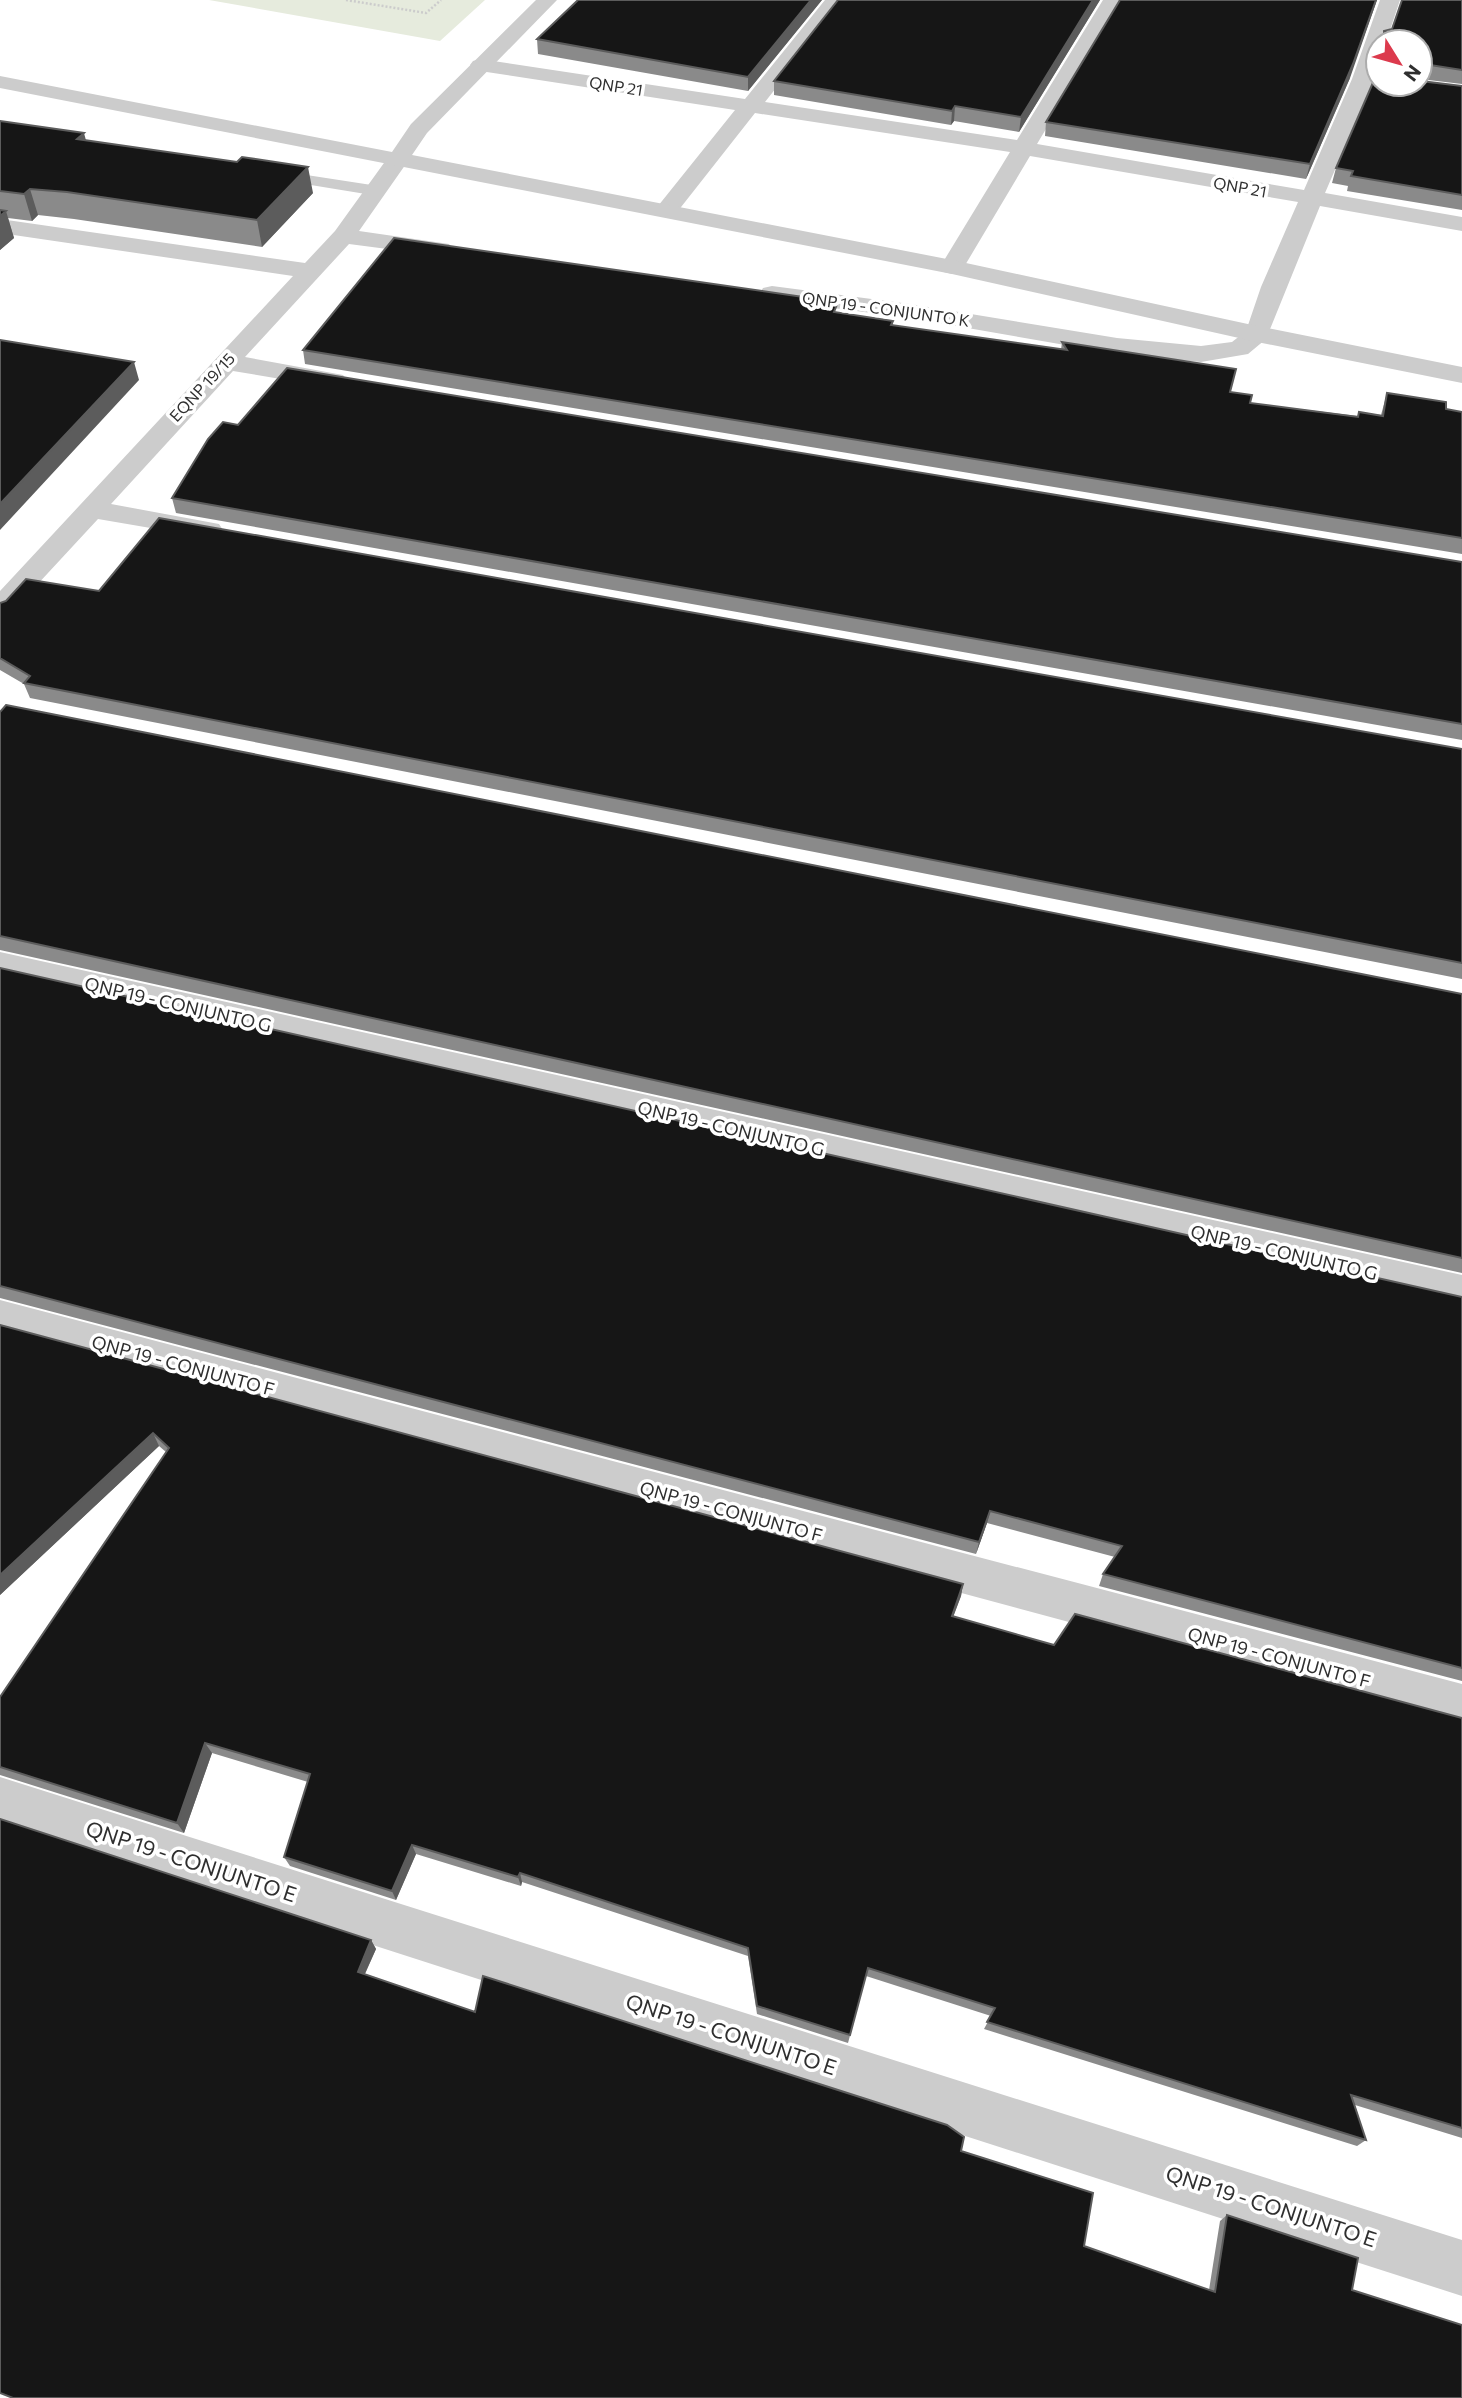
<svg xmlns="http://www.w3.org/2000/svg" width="1462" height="2398" font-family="Commissioner,sans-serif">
<rect width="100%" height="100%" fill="#fff"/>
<path fill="#e6ebdd" d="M 209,0 L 485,0 L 440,41 Z"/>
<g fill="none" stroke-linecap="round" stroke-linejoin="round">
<path stroke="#ccc" stroke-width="2.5" stroke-dasharray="2 2" stroke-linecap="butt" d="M 346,0 L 426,13 L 441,0"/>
<path fill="#ccc" fill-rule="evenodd" d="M 274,170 L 378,186 L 386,191 L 378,196 L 268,178 L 266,175 Z"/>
<path fill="#ccc" fill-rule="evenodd" d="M 825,0 L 845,0 L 765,102 L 1017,140 L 1103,0 L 1123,0 L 1037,144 L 1304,190 L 1352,79 L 1380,0 L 1400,0 L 1386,42 L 1378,42 L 1378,66 L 1374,79 L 1325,193 L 1462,217 L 1462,231 L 1320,206 L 1266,339 L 1248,354 L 1201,362 L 1117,354 L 910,318 L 772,300 L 763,298 L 760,293 L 763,288 L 772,286 L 910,304 L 1117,338 L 1201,346 L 1232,342 L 1246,331 L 1261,287 L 1298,202 L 1030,156 L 964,267 L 960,272 L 952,274 L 944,272 L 940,267 L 1010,152 L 755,113 L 674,216 L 658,216 L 654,211 L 735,110 L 480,71 L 473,69 L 470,65 L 473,61 L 480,59 L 745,99 Z
M 397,154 L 405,156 L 408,161 L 359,231 L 449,244 L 453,249 L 449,254 L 441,256 L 349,244 L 245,357 L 343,375 L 347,380 L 343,385 L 334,388 L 233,371 L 111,504 L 219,524 L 223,530 L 219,536 L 209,538 L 98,519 L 10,614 L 0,617 L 0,591 L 293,276 L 0,233 L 0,219 L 305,263 L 335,231 L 389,156 Z
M 0,952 L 1462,1275 L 1462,1309 L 0,978 Z
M 0,1300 L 1462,1684 L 1462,1728 L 0,1334 Z
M 0,1777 L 1462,2240 L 1462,2296 L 0,1825 Z"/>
<path fill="#ccc" fill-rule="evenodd" d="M 536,0 L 557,0 L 427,133 L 412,155 L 952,260 L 1257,326 L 1462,367 L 1462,383 L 1257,342 L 952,274 L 0,88 L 0,76 L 392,152 L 411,124 Z"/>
</g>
<path fill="#8a8a8a" d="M 822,0 L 748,91 L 538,54 L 537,39 Z
M 1100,0 L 1019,132 L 954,121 L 951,125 L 774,95 L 774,81 Z
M 1462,0 L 1462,84 L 1420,79 L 1420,42 L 1381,42 L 1384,31 L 1392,29 Z
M 1350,78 L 1306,179 L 1045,136 L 1046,122 Z
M 1378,84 L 1462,86 L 1462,210 L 1347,191 L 1348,186 L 1332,183 L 1336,168 Z
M 0,121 L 86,140 L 313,193 L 262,247 L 74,219 L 38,215 L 32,221 L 8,218 L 14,238 L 0,250 Z
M 837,313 L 893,321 L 893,325 L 1061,350 L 1062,342 L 1231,392 L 1250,403 L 1358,416 L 1359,412 L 1381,415 L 1387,393 L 1446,409 L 1462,412 L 1462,554 L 305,364 L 303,350 Z
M 238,425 L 1462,562 L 1462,740 L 176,513 L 172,498 Z
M 99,591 L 1462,749 L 1462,979 L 30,698 L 24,684 L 0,670 L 0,603 Z
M 0,712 L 1462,994 L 1462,1273 L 0,950 Z
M 0,968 L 1462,1297 L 1462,1681 L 1099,1586 L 1103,1574 L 1115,1557 L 987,1523 L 976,1554 L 0,1298 Z
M 0,1326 L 963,1584 L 961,1596 L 953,1617 L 1054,1645 L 1462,1718 L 1462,2138 L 1355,2105 L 1366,2140 L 1357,2146 L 984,2029 L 991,2016 L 866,1976 L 848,2043 L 757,2014 L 748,1956 L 522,1882 L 521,1886 L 416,1854 L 396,1900 L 290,1866 L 284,1857 L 308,1782 L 212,1753 L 184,1833 L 0,1775 L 0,1697 L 166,1452 L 159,1446 L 0,1595 Z
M 371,1940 L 376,1949 L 365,1974 L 475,2012 L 961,2151 L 1084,2246 L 1209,2290 L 1220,2221 L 1227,2215 L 1352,2290 L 0,2393 Z"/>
<path fill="#5c5c5c" d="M 811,0 L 822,0 L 748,91 L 748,77 Z
M 1093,0 L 1100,0 L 1019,132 L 1021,117 Z
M 1376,0 L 1377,0 L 1350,78 L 1306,179 L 1310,164 Z
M 1424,64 L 1420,79 L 1421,67 Z
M 955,106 L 954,121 L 951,125 L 952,111 Z
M 84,133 L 91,159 L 77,139 Z
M 308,167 L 313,193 L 262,247 L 257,220 Z
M 30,189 L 38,215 L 32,221 L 24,194 Z
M 6,211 L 14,238 L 0,250 L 0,216 Z
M 134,362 L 139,380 L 0,530 L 0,504 Z
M 153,1433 L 159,1446 L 0,1595 L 0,1575 Z
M 990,1511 L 987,1523 L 976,1554 L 979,1542 Z
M 963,1584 L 961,1596 L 949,1628 L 952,1616 Z
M 205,1743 L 212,1753 L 184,1833 L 177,1823 Z
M 412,1845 L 416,1854 L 396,1900 L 392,1891 Z
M 520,1873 L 522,1882 L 521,1886 L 518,1877 Z
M 371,1940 L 376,1949 L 362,1980 L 358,1972 Z"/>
<path fill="#161616" stroke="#5c5c5c" stroke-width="2" d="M 578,0 L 811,0 L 748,77 L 537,39 Z
M 838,0 L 1093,0 L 1021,117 L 955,106 L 952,111 L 774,81 Z
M 1120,0 L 1376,0 L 1353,64 L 1310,164 L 1046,122 Z
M 1402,0 L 1462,0 L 1462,70 L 1424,64 L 1420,67 L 1420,42 L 1384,42 L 1384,31 L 1392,29 Z
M 1378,71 L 1378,84 L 1420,84 L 1420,81 L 1462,86 L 1462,195 L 1351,176 L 1353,171 L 1336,168 Z
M 0,121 L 84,133 L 77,139 L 237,162 L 242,157 L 308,167 L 257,220 L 67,192 L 30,189 L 24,194 L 0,191 Z
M 0,210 L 6,211 L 0,216 Z
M 394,238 L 838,302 L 834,312 L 893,321 L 891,325 L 1067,350 L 1062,342 L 1236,369 L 1230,392 L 1252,395 L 1250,403 L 1358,417 L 1359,412 L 1383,416 L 1387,393 L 1446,402 L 1446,409 L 1462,412 L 1462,538 L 303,350 Z
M 0,340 L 134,362 L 0,504 Z
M 287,368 L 1462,562 L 1462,724 L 172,498 L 208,439 L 223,422 L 238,425 Z
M 159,518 L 1462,749 L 1462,963 L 24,683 L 30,676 L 0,658 L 0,603 L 6,601 L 26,579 L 99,591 Z
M 6,705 L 1462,994 L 1462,1258 L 0,936 L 0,712 Z
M 0,968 L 1462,1297 L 1462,1668 L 1103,1574 L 1122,1546 L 990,1511 L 979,1542 L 0,1286 Z
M 0,1325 L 963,1584 L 952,1616 L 1054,1645 L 1075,1614 L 1462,1718 L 1462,2128 L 1351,2095 L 1366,2140 L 987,2022 L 995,2008 L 868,1968 L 850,2035 L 757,2006 L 748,1948 L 520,1873 L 518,1877 L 412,1845 L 392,1891 L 284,1857 L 310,1774 L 205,1743 L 177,1823 L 0,1767 L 0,1697 L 169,1448 L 153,1433 L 0,1575 Z
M 0,1819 L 371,1940 L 358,1972 L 475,2012 L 483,1976 L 947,2125 L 964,2137 L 961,2151 L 1093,2193 L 1084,2246 L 1215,2292 L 1227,2215 L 1358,2258 L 1352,2290 L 1462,2325 L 1462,2398 L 13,2398 L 0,2393 Z"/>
<g text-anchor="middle" stroke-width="7" stroke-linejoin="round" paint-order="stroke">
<g font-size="16" fill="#2f2f2f" stroke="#fff">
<text transform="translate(616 86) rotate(9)" y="6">QNP 21</text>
<text transform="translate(1240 187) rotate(10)" y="6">QNP 21</text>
<text transform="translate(886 309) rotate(8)" y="6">QNP 19 - CONJUNTO K</text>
<text transform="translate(202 387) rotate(-47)" y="6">EQNP 19/15</text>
</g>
<g font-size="18" fill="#2f2f2f" stroke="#fff">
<text transform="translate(178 1005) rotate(13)" y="6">QNP 19 - CONJUNTO G</text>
<text transform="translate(731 1129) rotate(13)" y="6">QNP 19 - CONJUNTO G</text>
<text transform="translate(1284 1253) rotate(13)" y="6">QNP 19 - CONJUNTO G</text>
<text transform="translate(183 1366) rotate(15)" y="6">QNP 19 - CONJUNTO F</text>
<text transform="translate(731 1512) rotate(15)" y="6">QNP 19 - CONJUNTO F</text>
<text transform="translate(1279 1658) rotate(15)" y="6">QNP 19 - CONJUNTO F</text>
</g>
<g font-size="21" fill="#2f2f2f" stroke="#fff">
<text transform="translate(191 1862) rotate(18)" y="7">QNP 19 - CONJUNTO E</text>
<text transform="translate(731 2035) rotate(18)" y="7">QNP 19 - CONJUNTO E</text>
<text transform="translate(1271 2207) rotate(18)" y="7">QNP 19 - CONJUNTO E</text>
</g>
</g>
<g transform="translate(1399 63) rotate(127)"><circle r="33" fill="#ffffff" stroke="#acacac" stroke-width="2"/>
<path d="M0-5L12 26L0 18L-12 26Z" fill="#dc3a4d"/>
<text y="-10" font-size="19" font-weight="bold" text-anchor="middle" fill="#2f2f2f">N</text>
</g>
</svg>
